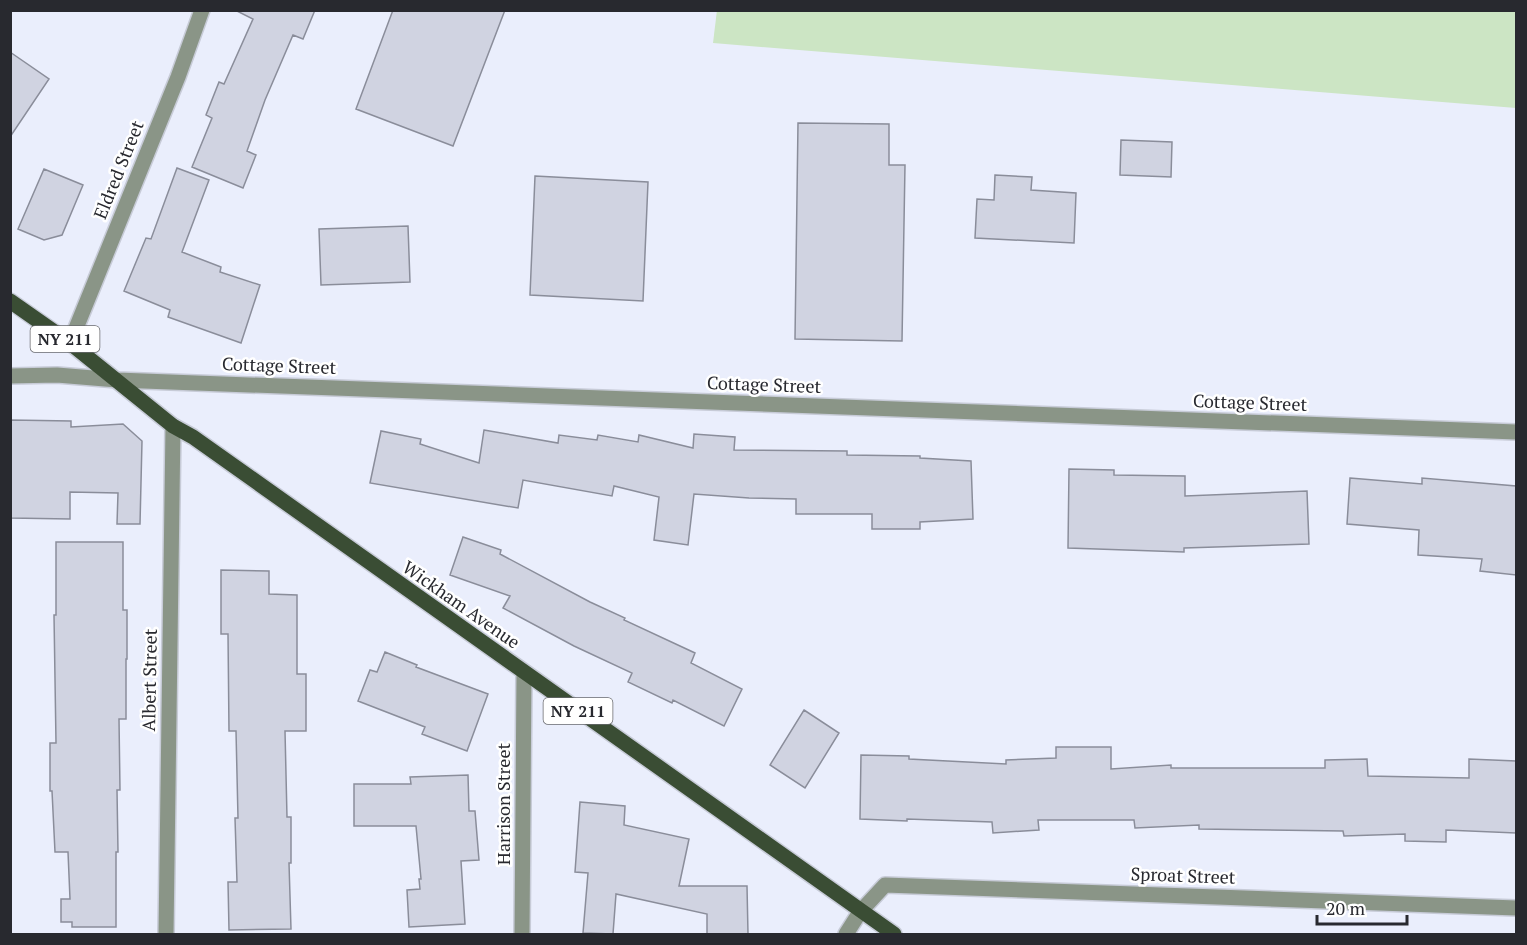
<svg xmlns="http://www.w3.org/2000/svg" width="1527" height="945" font-family="'PT Serif',serif">
<rect width="100%" height="100%" fill="#eaeefc"/>
<path fill="#cce5c4" d="M 717,10 L 1516,11 L 1516,108 L 713,43 Z"/>
<path fill="#d0d3e1" stroke="#8a8d9a" stroke-width="1.5" d="M 235,10 L 315,10 L 303,39 L 293,35 L 265,100 L 247,151 L 256,155 L 243,188 L 192,167 L 212,118 L 206,115 L 219,82 L 224,84 L 253,19 Z
M 393,10 L 505,10 L 453,146 L 356,109 Z
M 10,52 L 49,79 L 10,137 Z
M 798,123 L 889,124 L 889,165 L 905,165 L 902,341 L 795,339 Z
M 1121,140 L 1172,142 L 1171,177 L 1120,175 Z
M 177,168 L 209,180 L 182,252 L 221,267 L 220,272 L 260,285 L 241,343 L 168,317 L 170,310 L 124,291 L 146,238 L 151,239 Z
M 44,169 L 83,185 L 62,235 L 44,240 L 18,229 Z
M 995,175 L 1032,177 L 1031,190 L 1076,193 L 1074,243 L 975,238 L 977,199 L 994,200 Z
M 535,176 L 648,182 L 643,301 L 530,295 Z
M 408,226 L 410,282 L 321,285 L 319,229 Z
M 10,420 L 71,421 L 71,427 L 123,424 L 142,441 L 140,524 L 117,524 L 118,493 L 70,492 L 70,519 L 10,518 Z
M 484,430 L 558,443 L 559,435 L 597,440 L 598,435 L 638,442 L 639,435 L 693,448 L 694,434 L 735,437 L 734,450 L 847,451 L 847,455 L 920,456 L 920,458 L 971,461 L 973,519 L 920,522 L 920,529 L 872,529 L 872,514 L 796,514 L 796,499 L 749,498 L 694,494 L 688,545 L 654,540 L 659,497 L 614,486 L 612,496 L 523,480 L 518,508 L 370,483 L 381,431 L 421,439 L 420,444 L 479,463 Z
M 1069,469 L 1114,470 L 1114,475 L 1185,476 L 1185,496 L 1307,491 L 1309,544 L 1184,548 L 1184,552 L 1068,548 Z
M 1350,478 L 1422,484 L 1422,478 L 1516,486 L 1516,575 L 1480,571 L 1482,559 L 1418,555 L 1419,530 L 1347,524 Z
M 463,537 L 501,550 L 500,554 L 590,602 L 625,618 L 624,620 L 695,653 L 691,663 L 742,689 L 724,726 L 673,700 L 672,703 L 628,682 L 632,673 L 574,646 L 503,608 L 510,596 L 450,575 Z
M 56,542 L 123,542 L 123,610 L 127,610 L 127,659 L 126,659 L 126,719 L 119,719 L 120,790 L 117,790 L 118,852 L 116,852 L 116,927 L 72,927 L 72,922 L 61,922 L 61,899 L 70,899 L 68,852 L 55,852 L 52,791 L 50,791 L 50,743 L 56,743 L 54,615 L 56,615 Z
M 221,570 L 269,571 L 269,594 L 297,595 L 297,674 L 306,674 L 306,731 L 285,731 L 287,817 L 291,817 L 291,863 L 289,863 L 291,929 L 229,930 L 228,882 L 237,882 L 235,818 L 238,818 L 236,731 L 229,731 L 228,634 L 221,634 Z
M 385,652 L 417,665 L 416,667 L 488,694 L 467,751 L 422,734 L 425,727 L 358,701 L 370,670 L 377,672 Z
M 804,710 L 839,733 L 805,788 L 770,765 Z
M 1056,747 L 1111,747 L 1111,769 L 1171,765 L 1171,768 L 1325,768 L 1325,760 L 1367,759 L 1368,776 L 1469,778 L 1469,759 L 1516,761 L 1516,833 L 1446,830 L 1446,842 L 1405,841 L 1405,834 L 1344,836 L 1343,831 L 1199,829 L 1199,825 L 1135,828 L 1134,820 L 1038,820 L 1039,830 L 993,833 L 992,822 L 907,819 L 907,821 L 860,819 L 861,755 L 909,756 L 909,759 L 1006,764 L 1006,760 L 1056,758 Z
M 468,775 L 469,811 L 475,811 L 479,860 L 461,861 L 465,924 L 409,927 L 407,890 L 420,889 L 419,879 L 421,879 L 416,826 L 354,826 L 354,784 L 411,784 L 410,777 Z
M 580,802 L 625,806 L 624,825 L 689,839 L 679,886 L 747,886 L 748,934 L 707,934 L 707,914 L 616,894 L 613,934 L 583,933 L 588,873 L 575,872 Z"/>
<g fill="none" stroke-linecap="round" stroke-linejoin="round">
<g stroke="#c7cbd7" stroke-width="18">
<path id="minor" d="M 70,343 L 178,77 L 202,10
M 166,934 L 173,426
M 522,934 L 524,673
M 846,934 L 860,912 L 885,885 L 1516,908"/>
</g>
<g stroke="#c7cbd7" stroke-width="18">
<path id="tertiary" d="M 10,376 L 57,375 L 117,380 L 1516,432"/>
</g>
<g stroke="#c7cbd7" stroke-width="18">
<path id="primary" d="M 10,301 L 70,343 L 173,426 L 193,437 L 894,934"/>
</g>
<use href="#minor" stroke="#8a9587" stroke-width="15"/>
<use href="#tertiary" stroke="#8a9587" stroke-width="15"/>
<use href="#primary" stroke="#3a4d34" stroke-width="15"/>
</g>
<g text-anchor="middle" stroke-width="5" stroke-linejoin="round" paint-order="stroke">
<g fill="#fff" stroke="#68696d" stroke-width="1.5">
<rect x="30.5" y="326" width="69" height="26" rx="4.5"/>
<rect x="543.5" y="698" width="69" height="26" rx="4.5"/>
</g>
<g font-size="16" font-weight="bold" fill="#28292f">
<text x="65" y="345">NY 211</text>
<text x="578" y="717">NY 211</text>
</g>
<g font-size="18" fill="#28292f" stroke="#fff">
<text transform="translate(119 170) rotate(-68)" y="6">Eldred Street</text>
<text transform="translate(279 366) rotate(2)" y="6">Cottage Street</text>
<text transform="translate(764 385) rotate(2)" y="6">Cottage Street</text>
<text transform="translate(1250 403) rotate(2)" y="6">Cottage Street</text>
<text transform="translate(461 605) rotate(35)" y="6">Wickham Avenue</text>
<text transform="translate(150 680) rotate(-89)" y="6">Albert Street</text>
<text transform="translate(504 804) rotate(-90)" y="6">Harrison Street</text>
<text transform="translate(1183 876) rotate(2)" y="6">Sproat Street</text>
</g>
</g>
<rect width="1527" height="945" fill="none" stroke="#28292f" stroke-width="24"/>
<path d="M1317 915v9h90v-9" fill="none" stroke="#28292f" stroke-width="3"/>
<text x="1326" y="915" font-size="18" fill="#28292f" stroke="#ffffff" stroke-width="4.5" paint-order="stroke">20 m</text>
</svg>
